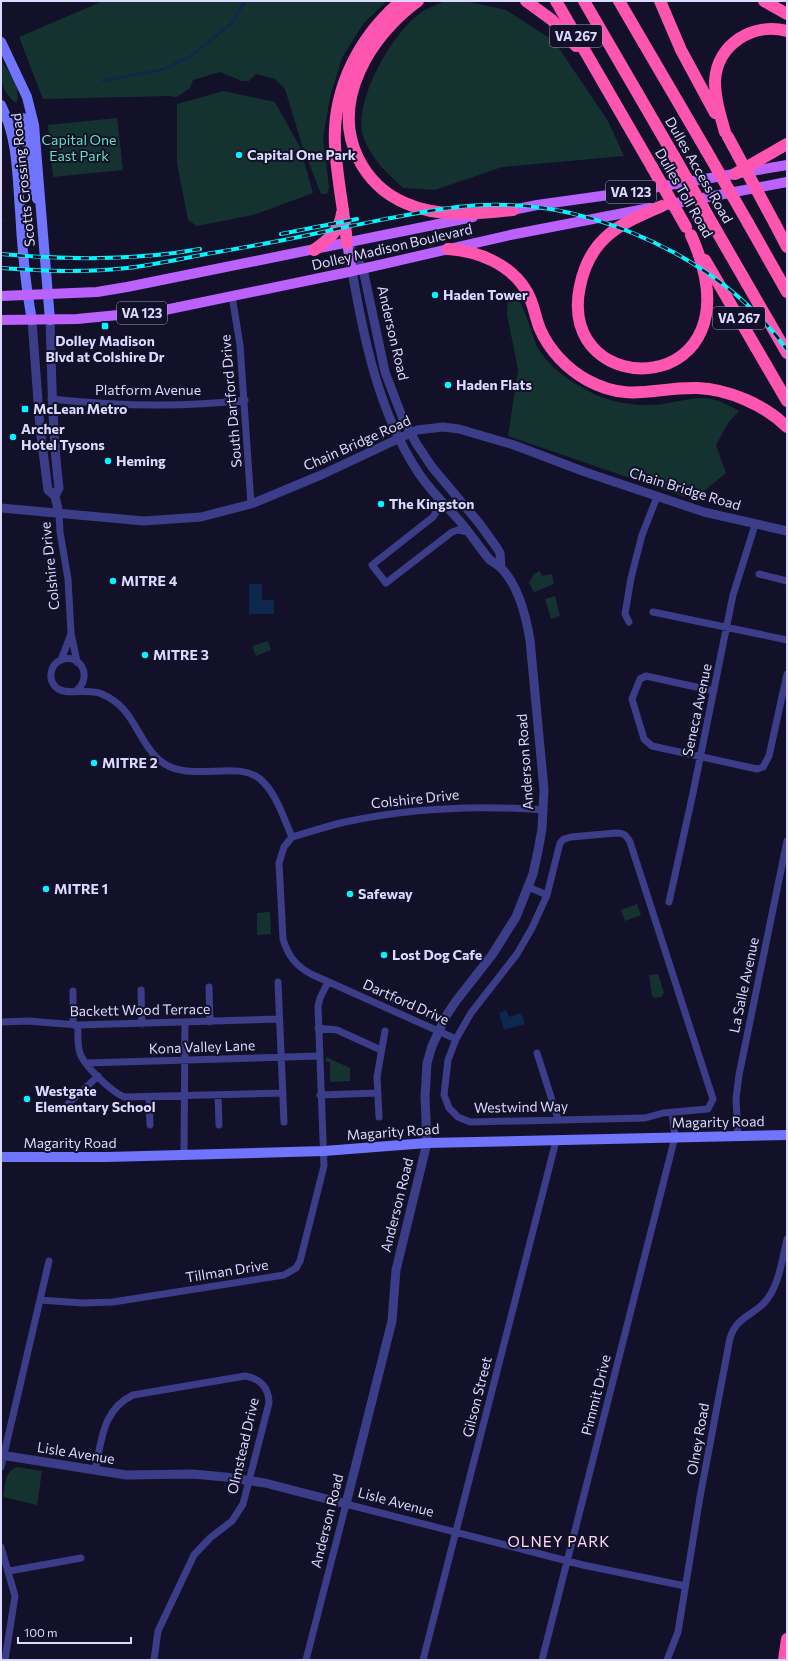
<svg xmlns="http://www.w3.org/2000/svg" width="788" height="1661" font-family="Commissioner,sans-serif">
<rect width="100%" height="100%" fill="#131129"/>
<path fill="#143330" d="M 103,1 L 387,1 L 363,24 L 342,58 L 330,97 L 323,138 L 329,187 L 327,194 L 321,194 L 302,145 L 285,89 L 275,79 L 256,74 L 249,81 L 242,81 L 220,72 L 193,80 L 190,88 L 177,97 L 169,96 L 43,99 L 19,37 Z
M 445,1 L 465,1 L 506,10 L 554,41 L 608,121 L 624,156 L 502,167 L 435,190 L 403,188 C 386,172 371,159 363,136 C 353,102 391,35 418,15 C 425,9 436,5 445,1 Z
M 1,60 C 11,77 20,81 17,102 L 14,102 C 0,87 1,82 1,60 Z
M 224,91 L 275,102 L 300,147 L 313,193 L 253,215 L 197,226 L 188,220 L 177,163 L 177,104 Z
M 117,118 L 123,170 L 53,177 L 48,125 Z
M 508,292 C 526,298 530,335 539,350 C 551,369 570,381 590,392 C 609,402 633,406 654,405 C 673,404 691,396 711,399 C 720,400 731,407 739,411 L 728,423 L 716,445 L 726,473 L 704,491 L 685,497 L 508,436 L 518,370 L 507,314 Z
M 540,571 L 542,576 L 552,574 L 554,584 L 534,592 L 529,583 L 534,574 Z
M 555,596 L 560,616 L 551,619 L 545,599 Z
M 268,641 L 271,650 L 256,656 L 252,646 Z
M 637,904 L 641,915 L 625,921 L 621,910 Z
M 270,912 L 271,934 L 257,935 L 257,913 Z
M 658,974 L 664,993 L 661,997 L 655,998 L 652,996 L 649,975 Z
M 326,1057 L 350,1068 L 350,1081 L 330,1082 L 330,1062 L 326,1062 Z
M 17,1467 L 42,1471 L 37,1505 L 3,1497 C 5,1486 5,1471 17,1467 Z"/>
<path fill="#0d284c" d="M 249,584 L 262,584 L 262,600 L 274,600 L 274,614 L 249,614 Z
M 506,1010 L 509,1017 L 521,1013 L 525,1024 L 504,1030 L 499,1013 Z"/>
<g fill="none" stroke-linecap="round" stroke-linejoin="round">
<path stroke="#0d284c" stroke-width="2.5" d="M 103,81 L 164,69 L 191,56 L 232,23 L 245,1
M 1,222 L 2,220"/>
<path stroke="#3c3d88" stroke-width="7" d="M 1,119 L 27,118
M 232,296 L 240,345 L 251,504
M 51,399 C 116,406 180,408 245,400
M 440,499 L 440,506 L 433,517 L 372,565 L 386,583 L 452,532 L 458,530 L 468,532
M 59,514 L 60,532 L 68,579 L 71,633 L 77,662
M 759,574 L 787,581
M 653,612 L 787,640
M 629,622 L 625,614 L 631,578 L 642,535 L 657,497
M 61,660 L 71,634
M 76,691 C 93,678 81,652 61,660 C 51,664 48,677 54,685 C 63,698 87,687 102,694 C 134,708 135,735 156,757 C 184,787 235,758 260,779 C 276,792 284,819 292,837
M 714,691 L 646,676 L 640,679 L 632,699 L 644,739 L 652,746 L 757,769 L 763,767 L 769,756 L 787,674
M 616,833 C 624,833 626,835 630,842 L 713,1099 L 708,1109 L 663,1113 L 645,1118 L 470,1122 L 458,1117 L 449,1108 L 444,1095 L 448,1060 L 456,1039 L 471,1013 L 517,954 L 532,928 L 547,895 L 560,843 L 564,839 L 571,837 Z
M 528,887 L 547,895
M 669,902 L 693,793 L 733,595 L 755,525
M 278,982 L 284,1122
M 209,987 L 210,1022
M 141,990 L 142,1024
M 73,991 L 73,1025
M 1,1022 L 28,1021 L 78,1025 L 279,1019
M 78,1025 C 78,1034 77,1045 80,1053 C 84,1066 112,1092 124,1097 L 283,1093
M 318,1028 L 337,1030 L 381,1050
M 456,1039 L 311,974 C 296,966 288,956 283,939 L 279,863 L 284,847 L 292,837 C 310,832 327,826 345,822 C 411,808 477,805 543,810
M 537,1053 L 558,1119
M 86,1063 L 319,1056
M 218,1095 L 219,1125
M 320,1095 L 378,1093
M 149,1097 L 150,1125
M 68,1104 L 98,1076
M 379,1117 L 377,1077 L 385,1031
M 738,1136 L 736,1099 L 739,1075 L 787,841
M 184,1155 L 185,1023
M 40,1300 L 83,1303 L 113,1302 L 284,1275 L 296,1268 L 300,1261 L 324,1166 L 318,1006 L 320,998 L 328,982
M 1,1467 L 49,1261
M 95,1470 C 102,1440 102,1410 133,1395 L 245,1376 C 260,1378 269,1388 269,1403 L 243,1504 L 232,1521 L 210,1538 L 194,1555 L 158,1631 L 154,1660
M 1,1547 L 15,1596 L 5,1660
M 9,1571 L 81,1558
M 306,1660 L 346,1504 L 583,1565 L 685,1586
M 423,1660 L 556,1141
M 542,1660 L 675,1137 L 672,1112
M 667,1660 L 678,1632 L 700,1497 L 730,1338 C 737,1317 750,1317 764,1303 C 779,1287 782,1260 787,1239"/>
<path stroke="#3c3d88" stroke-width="9" d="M 348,244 L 363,269 L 385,372 L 403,419 L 416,443 L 432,467 L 479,523 L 497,548 L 500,553 L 501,568
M 32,320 L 40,428 L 48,490 L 55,496
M 50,320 C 52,378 52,430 59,488 L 55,496 L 59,514
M 1,508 L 144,521 L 201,517 L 251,504 L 321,475 L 417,430 L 443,427 L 459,429 L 514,445 L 585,472 L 704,512 L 787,531
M 1,1455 L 126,1475 L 193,1474 L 225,1477 L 265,1483 L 346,1504 L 392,1321 L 396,1270 L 427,1143 L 425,1097 L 427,1063 L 432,1046 L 446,1016 L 456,1001 L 492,955 L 516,917 L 533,874 L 538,851 L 542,829 L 544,790 L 530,640 C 526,616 519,586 501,568 C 497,564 492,562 489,559 C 480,548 472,536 463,525 C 448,507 430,491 418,472 C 379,413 364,340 352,271"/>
<path stroke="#7175fe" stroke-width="10" d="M 1,42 L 27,97 L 34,125 L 50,320
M 1,105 C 18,139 17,174 20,210 C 22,247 25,284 32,320
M 23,118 L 28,140 L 30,181 L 37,199
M 1,1157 L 107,1157 L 324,1151 L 427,1143 L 787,1135"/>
<path stroke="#ba61fe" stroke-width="10" d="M 666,205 L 787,182
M 507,211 L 537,205 L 623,193 L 787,165
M 347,243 L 352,271
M 1,296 L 97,292 L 127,287 L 473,217
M 1,320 L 77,319 L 160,311 L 344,273 L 510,235 L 650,208"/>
<path stroke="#fe55b0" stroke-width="12" d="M 418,1 C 371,35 330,100 358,158 C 368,178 384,194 405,203 C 438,218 478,214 513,210
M 526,1 L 552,20 L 576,46
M 556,1 L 652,167
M 584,1 L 674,156
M 619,1 L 706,150
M 660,1 L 681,50 L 715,113
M 764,1 L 787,14
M 725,132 C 720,115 715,98 715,81 C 717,44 753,22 787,31
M 735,174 L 787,144
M 662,206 C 620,224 590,237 580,286 C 554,405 766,401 691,235
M 748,223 L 787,292
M 775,224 L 787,247
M 716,230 L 787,353
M 347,243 C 344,211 337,178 335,146 C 332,89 359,37 401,1
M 448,249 C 478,251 511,264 527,292 C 534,304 535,317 540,329 C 549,350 567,369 587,380 C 629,403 654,387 697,388 C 728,389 765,405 787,427
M 314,250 C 328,240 340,231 342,213
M 705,260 L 787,401
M 784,1660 L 787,1639"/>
<g stroke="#07f3fd" stroke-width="4">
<path id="rail" d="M 281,234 L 357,219
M 1,254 C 68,260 134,261 200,249
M 1,268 C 43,271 85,273 127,268 C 153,265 180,259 206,254 C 254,246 302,237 350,226 C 403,216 455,203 508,205 C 565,206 624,226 673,252 C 717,276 758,309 787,350"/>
</g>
<use href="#rail" stroke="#131129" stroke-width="2.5" stroke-dasharray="8" stroke-linecap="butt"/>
<path stroke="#fe55b0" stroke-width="12" d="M 728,137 L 775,224
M 706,150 L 748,223
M 674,156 L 716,230
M 652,167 L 686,227"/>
</g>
<g fill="#07f3fd" stroke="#131129" stroke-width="1.5">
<circle cx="239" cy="155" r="4"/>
<circle cx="435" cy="295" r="4"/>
<rect x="101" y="322" width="8" height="8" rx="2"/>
<circle cx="448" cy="385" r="4"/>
<rect x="21" y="405" width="8" height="8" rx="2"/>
<circle cx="13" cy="437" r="4"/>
<circle cx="108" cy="461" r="4"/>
<circle cx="381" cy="504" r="4"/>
<circle cx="113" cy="581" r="4"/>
<circle cx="145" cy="655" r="4"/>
<circle cx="94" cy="763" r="4"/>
<circle cx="46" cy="889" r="4"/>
<circle cx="350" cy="894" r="4"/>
<circle cx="384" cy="955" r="4"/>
<circle cx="27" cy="1099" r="4"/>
</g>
<g text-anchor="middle" stroke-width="4" stroke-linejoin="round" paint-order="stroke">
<g fill="#131129" stroke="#9f9dbf" stroke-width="1">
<rect x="550" y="25" width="52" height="22" rx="3"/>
<rect x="606" y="181" width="50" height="22" rx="3"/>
<rect x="117" y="302" width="50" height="22" rx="3"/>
<rect x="713" y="307" width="52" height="22" rx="3"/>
</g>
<g font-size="13" font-weight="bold" fill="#dbd9ff">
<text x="576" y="41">VA 267</text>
<text x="631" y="197">VA 123</text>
<text x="142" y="318">VA 123</text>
<text x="739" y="323">VA 267</text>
</g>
<g font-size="14" fill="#64e0ba" stroke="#131129">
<text x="79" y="145">Capital One<tspan x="79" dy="16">East Park</tspan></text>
</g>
<g font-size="14" font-weight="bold" fill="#dbd9ff" stroke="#131129" text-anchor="start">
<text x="247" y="160">Capital One Park</text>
<text x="443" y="300">Haden Tower</text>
<text x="105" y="346" text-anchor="middle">Dolley Madison<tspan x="105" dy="16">Blvd at Colshire Dr</tspan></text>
<text x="456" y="390">Haden Flats</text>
<text x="33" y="414">McLean Metro</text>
<text x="21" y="434">Archer<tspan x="21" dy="16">Hotel Tysons</tspan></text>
<text x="116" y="466">Heming</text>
<text x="389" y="509">The Kingston</text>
<text x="121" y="586">MITRE 4</text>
<text x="153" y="660">MITRE 3</text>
<text x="102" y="768">MITRE 2</text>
<text x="54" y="894">MITRE 1</text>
<text x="358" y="899">Safeway</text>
<text x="392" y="960">Lost Dog Cafe</text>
<text x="35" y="1096">Westgate<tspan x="35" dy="16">Elementary School</tspan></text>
</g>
<g font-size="14" fill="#dbd9ff" stroke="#131129">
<text transform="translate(699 170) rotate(60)" y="5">Dulles Access Road</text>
<text transform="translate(23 180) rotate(-96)" y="5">Scotts Crossing Road</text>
<text transform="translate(684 193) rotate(60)" y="5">Dulles Toll Road</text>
<text transform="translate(392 247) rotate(-13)" y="5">Dolley Madison Boulevard</text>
<text transform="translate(393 333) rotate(77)" y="5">Anderson Road</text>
<text x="148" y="395">Platform Avenue</text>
<text transform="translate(231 401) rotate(-95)" y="5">South Dartford Drive</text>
<text transform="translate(357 443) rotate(-24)" y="5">Chain Bridge Road</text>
<text transform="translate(685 489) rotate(17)" y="5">Chain Bridge Road</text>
<text transform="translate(50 566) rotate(-96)" y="5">Colshire Drive</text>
<text transform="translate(697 710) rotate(-78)" y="5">Seneca Avenue</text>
<text transform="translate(525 762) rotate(-94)" y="5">Anderson Road</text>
<text transform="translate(415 799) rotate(-6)" y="5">Colshire Drive</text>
<text transform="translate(744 985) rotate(-78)" y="5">La Salle Avenue</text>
<text transform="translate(406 1002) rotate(24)" y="5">Dartford Drive</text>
<text transform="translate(140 1010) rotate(-1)" y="5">Backett Wood Terrace</text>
<text transform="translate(202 1047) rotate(-2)" y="5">Kona Valley Lane</text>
<text transform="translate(521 1107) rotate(-1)" y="5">Westwind Way</text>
<text transform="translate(718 1122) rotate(-1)" y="5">Magarity Road</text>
<text transform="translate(393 1132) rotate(-4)" y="5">Magarity Road</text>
<text x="70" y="1148">Magarity Road</text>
<text transform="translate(397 1205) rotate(-76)" y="5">Anderson Road</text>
<text transform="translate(227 1271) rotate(-9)" y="5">Tillman Drive</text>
<text transform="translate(596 1395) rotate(-76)" y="5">Pimmit Drive</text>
<text transform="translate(477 1397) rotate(-76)" y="5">Gilson Street</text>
<text transform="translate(698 1439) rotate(-80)" y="5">Olney Road</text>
<text transform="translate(243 1446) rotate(-77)" y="5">Olmstead Drive</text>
<text transform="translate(76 1453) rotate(9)" y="5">Lisle Avenue</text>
<text transform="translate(396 1502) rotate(15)" y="5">Lisle Avenue</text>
<text transform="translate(327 1521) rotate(-76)" y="5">Anderson Road</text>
</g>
<g font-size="15" letter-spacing="1" fill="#ffdbf4" stroke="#131129">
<text x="559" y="1547">OLNEY PARK</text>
</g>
</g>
<rect width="788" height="1661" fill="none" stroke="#dbd9ff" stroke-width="4"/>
<path d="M18 1637v6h113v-6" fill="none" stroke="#dbd9ff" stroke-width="2"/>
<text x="24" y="1637" font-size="12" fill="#dbd9ff" stroke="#131129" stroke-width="3" paint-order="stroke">100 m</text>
</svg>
